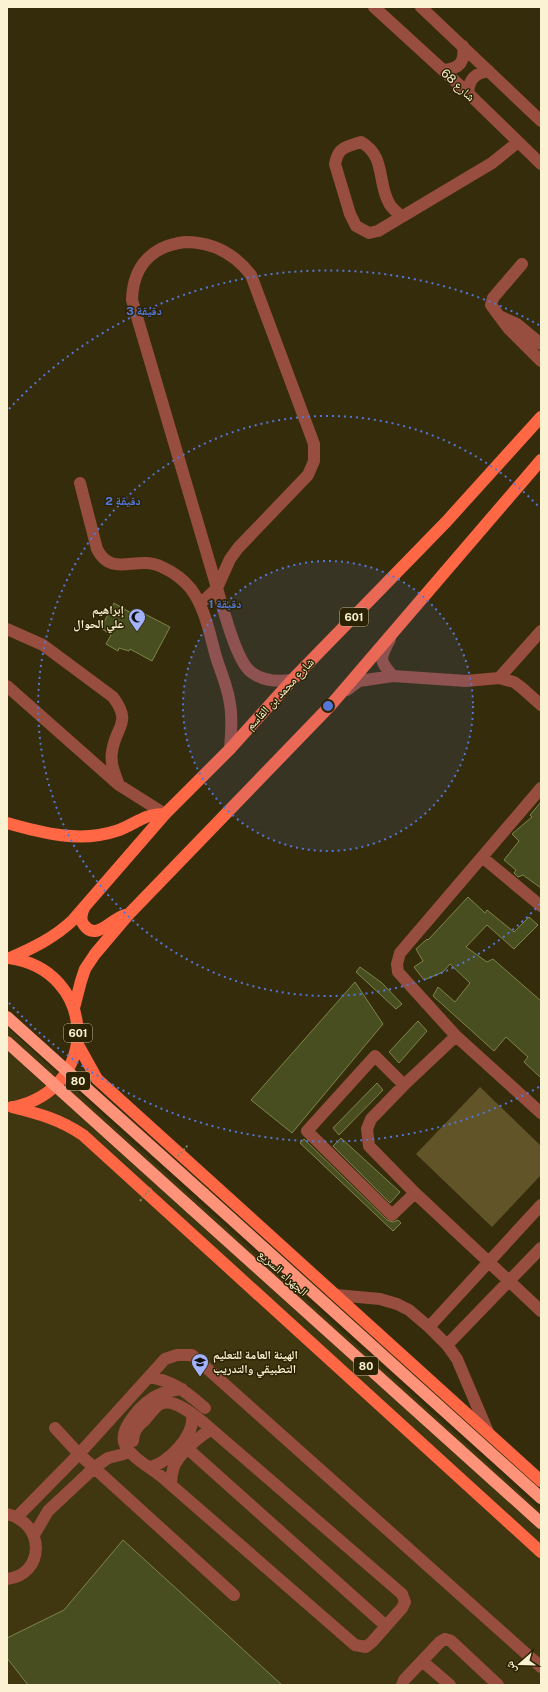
<svg xmlns="http://www.w3.org/2000/svg" width="548" height="1692" font-family="'Public Sans','Noto Naskh Arabic',sans-serif">
<rect width="100%" height="100%" fill="#352c0b"/>
<path fill="#403610" d="M 7,1027 L 115,1127 L 541,1511 L 541,1685 L 7,1685 Z"/>
<path fill="#605428" d="M 480,1087 L 541,1146 L 541,1175 L 492,1227 L 416,1154 Z"/>
<path fill="#494e20" stroke="#7e8548" d="M 114,603 L 138,617 L 141,612 L 170,627 L 152,661 L 130,649 L 129,651 L 119,648 L 118,651 L 106,644 L 111,635 L 101,628 Z
M 541,802 L 541,888 L 523,875 L 518,877 L 514,873 L 516,870 L 504,860 L 519,841 L 512,834 L 532,817 L 530,815 Z
M 468,897 L 485,913 L 487,910 L 514,932 L 529,917 L 538,925 L 514,949 L 487,925 L 466,947 L 487,962 L 493,959 L 541,1001 L 541,1078 L 524,1062 L 528,1057 L 506,1037 L 494,1051 L 433,996 L 438,987 L 455,1002 L 470,983 L 450,964 L 443,972 L 424,980 L 414,967 L 423,961 L 416,949 L 427,939 L 428,940 Z
M 360,967 L 382,983 L 402,1004 L 396,1009 L 356,972 Z
M 355,982 L 383,1024 L 292,1133 L 251,1100 Z
M 418,1021 L 427,1031 L 399,1063 L 389,1052 Z
M 377,1083 L 383,1090 L 339,1135 L 333,1128 Z
M 341,1138 L 400,1192 L 390,1203 L 333,1146 Z
M 304,1139 L 387,1220 L 393,1222 L 398,1220 L 401,1223 L 393,1231 L 300,1143 Z
M 123,1540 L 282,1685 L 28,1685 L 7,1658 L 7,1638 L 64,1610 Z"/>
<g fill="none" stroke-linecap="round" stroke-linejoin="round">
<path stroke="#974e3e" stroke-width="12" d="M 374,7 L 468,93 L 541,164
M 421,7 L 541,121
M 443,70 C 460,69 465,62 463,46
M 468,93 C 469,79 475,73 489,71
M 402,217 C 398,213 391,208 389,203 C 377,182 386,156 361,142 C 346,147 338,147 335,164 L 350,214 L 356,226 L 369,233 L 378,231 L 492,163 L 518,142
M 185,242 C 213,242 234,253 251,275 L 314,444 L 314,461 L 308,475 L 238,548 L 230,559 L 217,588 L 132,300 C 133,267 151,246 185,242 Z
M 522,264 L 493,298 L 491,305 L 508,328 L 541,361
M 499,316 L 517,324 L 541,344
M 80,483 L 97,549 C 112,579 137,554 162,567 C 173,572 184,580 191,589 C 206,609 210,637 217,660 C 223,677 230,695 231,713 C 232,725 231,737 230,749
M 200,604 L 217,588 C 223,607 236,661 251,672 C 263,681 277,682 292,680
M 7,629 L 43,645 L 113,697 C 133,724 115,726 112,752 C 110,764 115,774 119,785
M 390,639 C 380,659 378,659 393,676
M 499,678 L 541,631
M 7,686 L 119,785 L 165,814
M 347,690 L 359,681 L 393,676 L 466,681 L 499,678 L 514,682 L 522,688 L 541,705
M 541,788 L 400,953 L 397,964 L 398,972 L 456,1036 L 541,1113
M 482,857 L 541,906
M 456,1036 L 404,1085 L 371,1119 L 367,1129 L 369,1146 L 415,1193 L 541,1311
M 404,1085 L 375,1056 L 307,1131 L 392,1215 L 415,1193
M 336,1295 L 380,1299 L 397,1304 L 409,1310 L 429,1327 L 447,1345 L 457,1359 L 488,1432
M 429,1327 L 541,1205
M 447,1345 L 541,1248
M 149,1377 C 174,1381 186,1392 205,1408
M 55,1428 L 79,1454 L 234,1595
M 133,1441 C 133,1431 138,1426 145,1420 C 149,1415 154,1408 160,1404 C 173,1397 194,1415 204,1423 L 402,1594 L 405,1602 L 402,1608 L 372,1642 L 366,1647 L 355,1645 L 162,1477 C 150,1467 133,1459 125,1445 C 117,1428 145,1401 158,1395 C 166,1391 173,1390 182,1389
M 188,1449 L 386,1626
M 149,1467 C 168,1464 195,1435 192,1415
M 171,1485 C 171,1478 172,1472 174,1466 C 180,1454 200,1434 212,1430
M 7,1514 C 46,1523 45,1575 7,1579
M 17,1517 L 79,1454 L 165,1359 L 177,1355 L 192,1355 L 541,1667
M 34,1535 L 48,1511 L 95,1467 L 108,1458 L 124,1454
M 422,1661 L 450,1685
M 402,1685 L 404,1680 L 440,1642 L 445,1639 L 451,1641 L 498,1685"/>
<path stroke="#ff6745" stroke-width="12" d="M 7,823 C 42,833 81,843 116,831 C 135,825 144,813 165,814
M 84,908 C 81,914 80,920 84,925 C 96,942 112,918 125,915
M 9,958 C 97,970 102,1088 14,1107
M 10,958 C 33,948 54,938 73,920 L 165,814 L 230,749 L 292,680 L 446,522 L 541,417
M 74,1008 L 81,981 L 85,969 L 95,954 L 128,915 L 330,706 L 541,460
M 77,1043 L 97,1079 L 541,1481
M 12,1107 C 40,1114 59,1119 83,1135 L 541,1552"/>
<path stroke="#ff937a" stroke-width="12" d="M 204,1194 L 541,1498
M 191,1208 L 541,1523"/>
<path stroke="#8d8464" stroke-width="2" stroke-dasharray="2 2" stroke-linecap="butt" d="M 178,1156 L 188,1145
M 140,1201 L 151,1188"/>
<path stroke="#ff937a" stroke-width="12" d="M 7,1017 L 204,1194
M 7,1042 L 191,1208"/>
</g>
<circle cx="328" cy="706" r="145" fill="#5477d7" fill-opacity=".12"/>
<g fill="none" stroke="#5477d7" stroke-width="2" stroke-dasharray="2 4">
<circle cx="328" cy="706" r="145"/>
<path d="M540 904A290 290 0 1 1 540 508"/>
<path d="M539 1087A436 436 0 0 1 9 1003M9 409A436 436 0 0 1 539 325"/>
</g>
<defs>
<g id="mosque-pin" transform="scale(0.9)"><path d="M0 17L-7.5 6A9.5 9.5 0 1 1 7.5 6Z" fill="#a2b2fd" stroke="#2b2302"/><path d="M3.5-4.9A6 6 0 1 0 3.5 4.9A5 5 0 1 1 3.5-4.9Z" fill="#111"/></g>
<g id="university-pin" transform="scale(0.9)"><path d="M0 17L-7.5 6A9.5 9.5 0 1 1 7.5 6Z" fill="#a2b2fd" stroke="#2b2302"/><path d="M0-5L7-2L0 1L-7-2ZM-4 1L0 2.5L4 1V4Q0 6-4 4Z" fill="#111"/></g>
</defs>
<g fill-rule="evenodd">
<use href="#mosque-pin" x="137" y="617"/>
<use href="#university-pin" x="200" y="1362"/>
</g>
<g text-anchor="middle" stroke-width="3" stroke-linejoin="round" paint-order="stroke">
<g fill="#2b2302" stroke="#bdb494" stroke-width="1">
<rect x="340" y="608" width="28" height="18" rx="3"/>
<rect x="64" y="1024" width="28" height="18" rx="3"/>
<rect x="66" y="1072" width="24" height="18" rx="3"/>
<rect x="354" y="1357" width="24" height="18" rx="3"/>
</g>
<g font-size="11" font-weight="bold" fill="#fbf2d3">
<text x="354" y="621">601</text>
<text x="78" y="1037">601</text>
<text x="78" y="1085">80</text>
<text x="366" y="1370">80</text>
</g>
<g font-size="12" fill="#fbf2d3" stroke="#2b2302">
<text transform="translate(458 85) rotate(43)" y="4">شارع 68</text>
<text transform="translate(280 694) rotate(-47)" y="4">شارع محمد بن القاسم</text>
<text transform="translate(283 1273) rotate(42)" y="4">الجهراء السريع</text>
</g>
<g font-size="12" font-weight="bold" fill="#fbf2d3" stroke="#2b2302" text-anchor="end">
<text x="124" y="614">إبراهيم<tspan x="124" dy="14">علي الحوال</tspan></text>
<text x="213" y="1359" text-anchor="start">الهيئة العامة للتعليم<tspan x="213" dy="14">التطبيقي والتدريب</tspan></text>
</g>
</g>
<circle cx="328" cy="706" r="6" fill="#5477d7" stroke="#2b2302" stroke-width="2"/>
<g font-size="12" text-anchor="middle" font-weight="bold" fill="#5477d7" stroke="#2b2302" stroke-width="3" stroke-linejoin="round" paint-order="stroke">
<text x="144" y="315">3 دقيقة</text>
<text x="123" y="505">2 دقيقة</text>
<text x="225" y="608">1 دقيقة</text>
</g>
<rect width="548" height="1692" fill="none" stroke="#fbf2d3" stroke-width="16"/>
<g transform="translate(520 1664) rotate(250)" stroke="#2b2302" stroke-width="3" paint-order="stroke">
<path d="M0-3L7 15L0 10L-7 15Z" fill="#fbf2d3"/>
<text y="-6" font-size="11" font-weight="bold" text-anchor="middle" fill="#fbf2d3">ش</text>
</g>
</svg>
